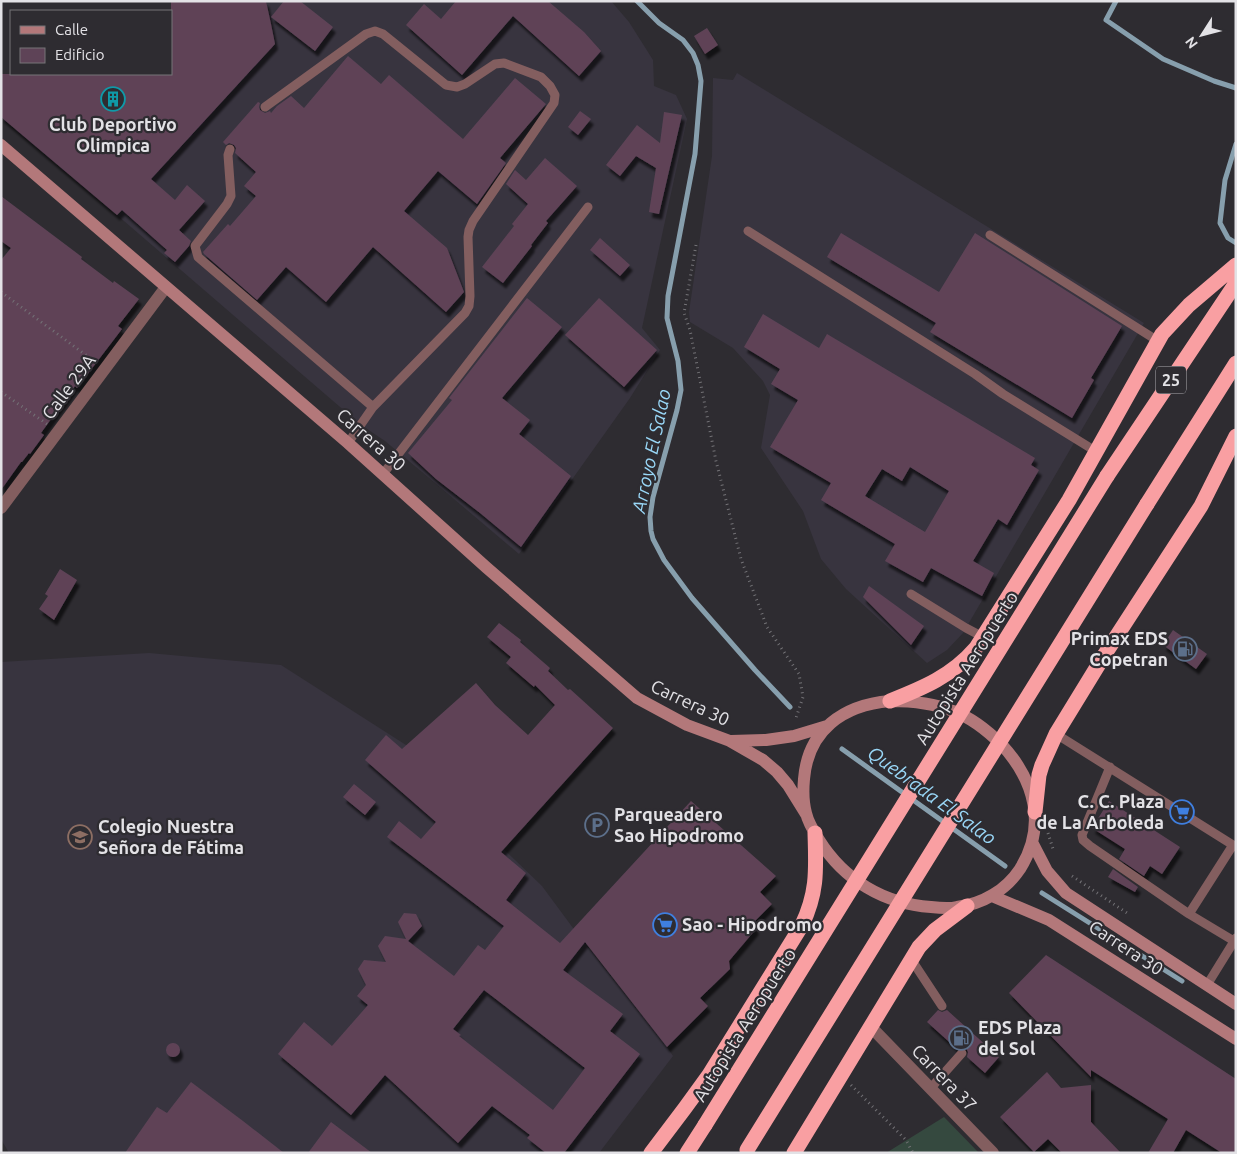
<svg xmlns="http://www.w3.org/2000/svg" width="1237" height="1154" font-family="Ubuntu,sans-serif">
<defs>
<filter id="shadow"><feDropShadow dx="3" dy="5.5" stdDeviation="1" flood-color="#0009"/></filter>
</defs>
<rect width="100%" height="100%" fill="#2e2c31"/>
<path fill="#38343f" d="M 266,1 L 611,1 L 629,22 L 653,60 L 654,86 L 676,95 L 687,119 L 642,328 L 660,350 L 630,398 L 519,554 L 434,482 L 385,441 L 361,425 L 117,215 L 274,44 L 271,24 Z
M 737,73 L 1144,323 L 963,633 L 947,650 L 927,663 L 846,589 L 821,559 L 803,511 L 761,448 L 770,395 L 763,381 L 733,348 L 690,322 L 689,312 L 712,156 L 713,78 L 733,80 Z
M 149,653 L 281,665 L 406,745 L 428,771 L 435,783 L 542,886 L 573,928 L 667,1047 L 673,1056 L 599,1153 L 9,1153 L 1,1139 L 1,662 Z"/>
<path fill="#35493f" d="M 944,1117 L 979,1153 L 886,1153 Z"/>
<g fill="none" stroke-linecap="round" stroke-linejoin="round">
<path stroke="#879fad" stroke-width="5" d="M 637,1 L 659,23 L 683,40 L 693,53 L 698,65 L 701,81 L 695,154 L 668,296 L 667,318 L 678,361 L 681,390 L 677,410 L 653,497 L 650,517 L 651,531 L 653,539 L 664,560 L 692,598 L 755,670 L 790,707
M 1116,1 L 1106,20 L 1163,59 L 1214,81 L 1236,88
M 1236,144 L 1225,180 L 1220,223 L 1228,238 L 1236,243
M 842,749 L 1005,866
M 1042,893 L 1182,981"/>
</g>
<path fill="#5e4357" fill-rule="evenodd" filter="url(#shadow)" d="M 171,1 L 266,1 L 271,24 L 275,44 L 151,179 L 175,200 L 187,185 L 205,201 L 179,230 L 191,241 L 189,246 L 175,262 L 164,253 L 167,250 L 122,210 L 117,215 L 1,117 L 1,74 L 171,74 Z
M 284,1 L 300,1 L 333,27 L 315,51 L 271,17 Z
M 456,1 L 548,1 L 584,32 L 601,51 L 579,76 L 513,16 L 462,75 L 406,25 L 424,4 L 441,19 Z
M 707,28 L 718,45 L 705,54 L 694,36 Z
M 348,56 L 381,84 L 389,75 L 463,139 L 515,78 L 546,104 L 500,158 L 506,163 L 477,204 L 438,171 L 404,211 L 447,248 L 464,292 L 446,312 L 373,247 L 326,302 L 286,267 L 257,300 L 204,254 L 203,252 L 228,224 L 230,226 L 256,196 L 244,186 L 256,172 L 235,153 L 236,148 L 234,145 L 229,143 L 226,145 L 223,142 L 258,102 L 260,103 L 259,107 L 260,110 L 265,113 L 270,111 L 271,113 L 277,106 L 291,96 L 304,108 Z
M 580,111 L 591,119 L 578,135 L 568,127 Z
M 664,112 L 682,115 L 659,214 L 649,212 L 656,168 L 636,156 L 620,176 L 606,165 L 637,125 L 660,143 Z
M 545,158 L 577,186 L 546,221 L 548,223 L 531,245 L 532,246 L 503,283 L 482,267 L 514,226 L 512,224 L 528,204 L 506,184 L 515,170 L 526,180 Z
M 1,196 L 82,257 L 81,259 L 113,283 L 114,281 L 139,299 L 118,326 L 122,329 L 77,388 L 75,386 L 41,433 L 44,435 L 30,454 L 29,453 L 22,462 L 21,462 L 1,490 L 1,260 L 11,248 L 1,241 Z
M 841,233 L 939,292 L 975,233 L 1122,326 L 1091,378 L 1094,380 L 1072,418 L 930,332 L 936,323 L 827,257 Z
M 600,238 L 630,265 L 620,276 L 590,250 Z
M 527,298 L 562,327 L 502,398 L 530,420 L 519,434 L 571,476 L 521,547 L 480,513 L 436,479 L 408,453 L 452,400 L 449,398 Z
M 599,298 L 657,350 L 624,387 L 565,335 Z
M 763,314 L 819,348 L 827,334 L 1035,458 L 1031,465 L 1039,470 L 1007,525 L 998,519 L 973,561 L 994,573 L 982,596 L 931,568 L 923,582 L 885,561 L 895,544 L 821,500 L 831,483 L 770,447 L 798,400 L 771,384 L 780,369 L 744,347 ZM 910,467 L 949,491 L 925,532 L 865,496 L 882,469 L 902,481 Z
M 60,569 L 77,580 L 54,620 L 39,609 L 48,596 L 45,594 Z
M 869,586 L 924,626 L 911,645 L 863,597 Z
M 499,623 L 521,640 L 520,642 L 550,668 L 548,671 L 568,690 L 570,689 L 613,728 L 501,852 L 526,873 L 506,900 L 560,943 L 691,801 L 776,876 L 760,892 L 772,904 L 753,923 L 756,929 L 729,961 L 730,969 L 700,998 L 708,1006 L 667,1047 L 585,942 L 563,970 L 623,1014 L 610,1031 L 640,1054 L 564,1153 L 546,1153 L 527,1138 L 530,1135 L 492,1106 L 458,1143 L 385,1075 L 351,1115 L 278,1054 L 304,1022 L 332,1046 L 368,1005 L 357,996 L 366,985 L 358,969 L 364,960 L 386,962 L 378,946 L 385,936 L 406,939 L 398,922 L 404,913 L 416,914 L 422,926 L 408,941 L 454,976 L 478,945 L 485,950 L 504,926 L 387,837 L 399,821 L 421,839 L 436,822 L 365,760 L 386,735 L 402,749 L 476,683 L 495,705 L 528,735 L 555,705 L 535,685 L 534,687 L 506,663 L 511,657 L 487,637 ZM 484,990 L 585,1068 L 553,1110 L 459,1036 L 461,1035 L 453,1029 Z
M 1173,630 L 1207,654 L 1196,669 L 1163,645 Z
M 354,784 L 376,802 L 365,815 L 343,797 Z
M 1109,801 L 1180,847 L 1162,874 L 1150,866 L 1144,876 L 1119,859 L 1125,849 L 1092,828 Z
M 1113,869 L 1138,887 L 1135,892 L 1108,877 Z
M 1046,955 L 1236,1079 L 1236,1153 L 1222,1153 L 1186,1130 L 1173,1153 L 1148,1153 L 1168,1119 L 1091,1070 L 1091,1077 L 1009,993 Z
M 938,1010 L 942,1012 L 947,1010 L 999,1057 L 985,1073 L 967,1057 L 968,1052 L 966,1048 L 961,1047 L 957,1049 L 927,1022 Z
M166 1050a7 7 0 1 1 14 0a7 7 0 1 1-14 0Z
M 1047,1072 L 1061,1088 L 1091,1085 L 1091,1122 L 1121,1153 L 1062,1153 L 1048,1139 L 1034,1152 L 1000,1117 Z
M 191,1082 L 243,1121 L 284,1153 L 125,1153 L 157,1107 L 167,1113 Z
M 331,1122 L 372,1153 L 308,1153 Z"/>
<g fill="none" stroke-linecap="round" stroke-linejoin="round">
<path stroke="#747377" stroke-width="3" stroke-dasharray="1 4" stroke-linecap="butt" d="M 696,245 L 684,313 L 690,330 L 716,461 L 741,559 L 767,627 L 799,674 L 803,697 L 795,721
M 1,292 L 95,362
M 1,392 L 47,424
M 1048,833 L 1053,849
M 1072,876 L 1127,913
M 851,1085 L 906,1140 L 913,1153"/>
<path stroke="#835e5f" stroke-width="9" d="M 265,107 L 366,34 L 375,31 L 383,34 L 446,85 L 457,87 L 465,84 L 495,64 L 504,63 L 541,77 L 550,86 L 555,95 L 554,103 L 473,221 L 469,230 L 468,237 L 470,296 L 469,306 L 465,313 L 373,407 L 348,443
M 230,149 L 228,155 L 231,196 L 227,204 L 195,246 L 198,257 L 373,407
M 748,231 L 975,374 L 1003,394 L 1097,452
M 990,235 L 1158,341
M 383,474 L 588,207
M 911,594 L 966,628 L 983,637
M 1056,734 L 1236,847
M 1110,767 L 1082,835 L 1083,840 L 1090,846 L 1189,914 L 1234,941
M 1189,914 L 1233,845
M 911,959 L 942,1006
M 1207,985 L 1236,938
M 930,1089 L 962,1053"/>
<path stroke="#835e5f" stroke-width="12" d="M 1,508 L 166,287
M 871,1027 L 993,1153"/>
<path stroke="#b3787a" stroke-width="12" d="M 1,145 L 348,443 L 487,568 L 637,698 L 687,725 L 730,741 L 763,760 L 777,772 L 788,785 L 806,814
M 890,701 C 911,701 933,703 953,711 C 972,718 988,731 1002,745 C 1035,781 1047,826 1020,869 C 1006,890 983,904 957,907 C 949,909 940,908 931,907 C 884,904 844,880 819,840 C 814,832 808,822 806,813 C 803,802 803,790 804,779 C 808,730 843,705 890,701 Z
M 731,741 L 766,740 L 794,736 L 827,726
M 1032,842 L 1047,871 L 1066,893 L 1236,1004
M 992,896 L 1049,920 L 1236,1039"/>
<path stroke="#f99fa2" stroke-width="15" d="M 1107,476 L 1236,283
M 1147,504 L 1236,363
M 890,701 C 923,688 952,676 976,648 L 1069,500 L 1162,334 L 1189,305 L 1236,265
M 1035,812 L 1039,775 L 1042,765 L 1056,734 L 1105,654 L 1201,506 L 1236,436
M 651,1153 L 685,1108 L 709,1075 L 802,925 C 818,891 816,869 815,833
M 687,1153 L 705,1125
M 794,1153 L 919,947 L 935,930 L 967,906"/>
<path stroke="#f99fa2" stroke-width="15" d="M 705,1125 L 1107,476
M 747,1150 L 1147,504"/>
</g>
<defs>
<g id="building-ring" transform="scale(1.25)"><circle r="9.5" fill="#2e2c31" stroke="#0f9aa8" stroke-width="1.5"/><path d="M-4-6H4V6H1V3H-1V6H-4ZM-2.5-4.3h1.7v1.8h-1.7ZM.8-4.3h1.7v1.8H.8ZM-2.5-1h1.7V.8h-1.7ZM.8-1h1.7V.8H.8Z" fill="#0f9aa8"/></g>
<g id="fuel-ring" transform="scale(1.25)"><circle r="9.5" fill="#2e2c31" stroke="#5c6f8a" stroke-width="1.5"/><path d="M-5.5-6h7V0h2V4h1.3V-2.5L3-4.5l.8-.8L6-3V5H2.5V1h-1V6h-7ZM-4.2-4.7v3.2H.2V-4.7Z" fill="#5c6f8a"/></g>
<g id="supermarket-ring" transform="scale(1.25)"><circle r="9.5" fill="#2e2c31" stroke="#3f7fe0" stroke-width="1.5"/><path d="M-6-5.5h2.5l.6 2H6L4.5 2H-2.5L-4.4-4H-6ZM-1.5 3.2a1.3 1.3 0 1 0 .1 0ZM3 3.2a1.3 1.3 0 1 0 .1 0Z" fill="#3f7fe0"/></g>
<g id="parking-ring" transform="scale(1.25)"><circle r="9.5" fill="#2e2c31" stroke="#5c6f8a" stroke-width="1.5"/><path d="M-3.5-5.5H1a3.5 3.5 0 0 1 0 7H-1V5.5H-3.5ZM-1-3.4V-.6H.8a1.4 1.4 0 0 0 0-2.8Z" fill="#5c6f8a"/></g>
<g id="school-ring" transform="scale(1.25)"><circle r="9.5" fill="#2e2c31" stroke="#8d6e63" stroke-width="1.5"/><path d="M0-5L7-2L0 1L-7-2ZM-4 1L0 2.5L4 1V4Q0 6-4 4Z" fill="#8d6e63"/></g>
</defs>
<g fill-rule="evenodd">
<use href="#building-ring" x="113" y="99"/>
<use href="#fuel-ring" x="1185" y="649"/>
<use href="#supermarket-ring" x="1182" y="812"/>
<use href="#parking-ring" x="597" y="825"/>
<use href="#school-ring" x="80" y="837"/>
<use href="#supermarket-ring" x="665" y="925"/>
<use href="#fuel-ring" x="961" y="1038"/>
</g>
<g text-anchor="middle" stroke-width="4.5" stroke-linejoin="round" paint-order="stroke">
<rect fill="#2e2c31" stroke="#adabb0" stroke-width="1" x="1156" y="366.5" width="30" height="27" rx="4"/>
<g font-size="16" font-weight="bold" fill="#e3e2e6">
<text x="1171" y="386">25</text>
</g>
<g font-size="18" font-weight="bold" fill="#e3e2e6" stroke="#2e2c31" text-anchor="start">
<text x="113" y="131" text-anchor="middle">Club Deportivo<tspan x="113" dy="21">Olimpica</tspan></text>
<text x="1168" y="645" text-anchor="end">Primax EDS<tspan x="1168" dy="21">Copetran</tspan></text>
<text x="1164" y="808" text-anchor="end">C. C. Plaza<tspan x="1164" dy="21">de La Arboleda</tspan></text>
<text x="614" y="821">Parqueadero<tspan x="614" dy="21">Sao Hipodromo</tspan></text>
<text x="98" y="833">Colegio Nuestra<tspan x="98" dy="21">Señora de Fátima</tspan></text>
<text x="682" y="931">Sao - Hipodromo</text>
<text x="978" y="1034">EDS Plaza<tspan x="978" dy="21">del Sol</tspan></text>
</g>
<g font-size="18" fill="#e3e2e6" stroke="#2e2c31">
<text transform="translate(69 387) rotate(-53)" y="6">Calle 29A</text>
<text transform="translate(371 440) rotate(41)" y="6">Carrera 30</text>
<text transform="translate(967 668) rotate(-58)" y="6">Autopista Aeropuerto</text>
<text transform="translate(690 703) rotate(25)" y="6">Carrera 30</text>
<text transform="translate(1126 948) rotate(33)" y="6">Carrera 30</text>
<text transform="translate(745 1025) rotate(-58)" y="6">Autopista Aeropuerto</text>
<text transform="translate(944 1078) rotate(46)" y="6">Carrera 37</text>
</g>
<g font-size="19" font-style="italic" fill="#99d7f7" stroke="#2e2c31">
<text transform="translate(651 451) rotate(-78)" y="7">Arroyo El Salao</text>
<text transform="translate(932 795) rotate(36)" y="7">Quebrada El Salao</text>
</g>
</g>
<rect width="1237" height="1154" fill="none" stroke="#e3e2e6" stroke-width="5"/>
<rect x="10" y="10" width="162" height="65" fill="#2e2c31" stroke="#767579"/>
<rect x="20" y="26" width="25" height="8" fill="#b3787a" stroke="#767579"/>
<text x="55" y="35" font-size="15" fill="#e3e2e6">Calle</text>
<rect x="20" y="48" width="25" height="15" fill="#5e4357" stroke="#767579"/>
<text x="55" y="60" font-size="15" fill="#e3e2e6">Edificio</text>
<g transform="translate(1202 35) rotate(234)" stroke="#2e2c31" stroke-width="4" paint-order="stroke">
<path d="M0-4L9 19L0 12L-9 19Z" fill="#e3e2e6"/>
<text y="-8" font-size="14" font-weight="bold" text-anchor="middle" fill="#e3e2e6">N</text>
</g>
</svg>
